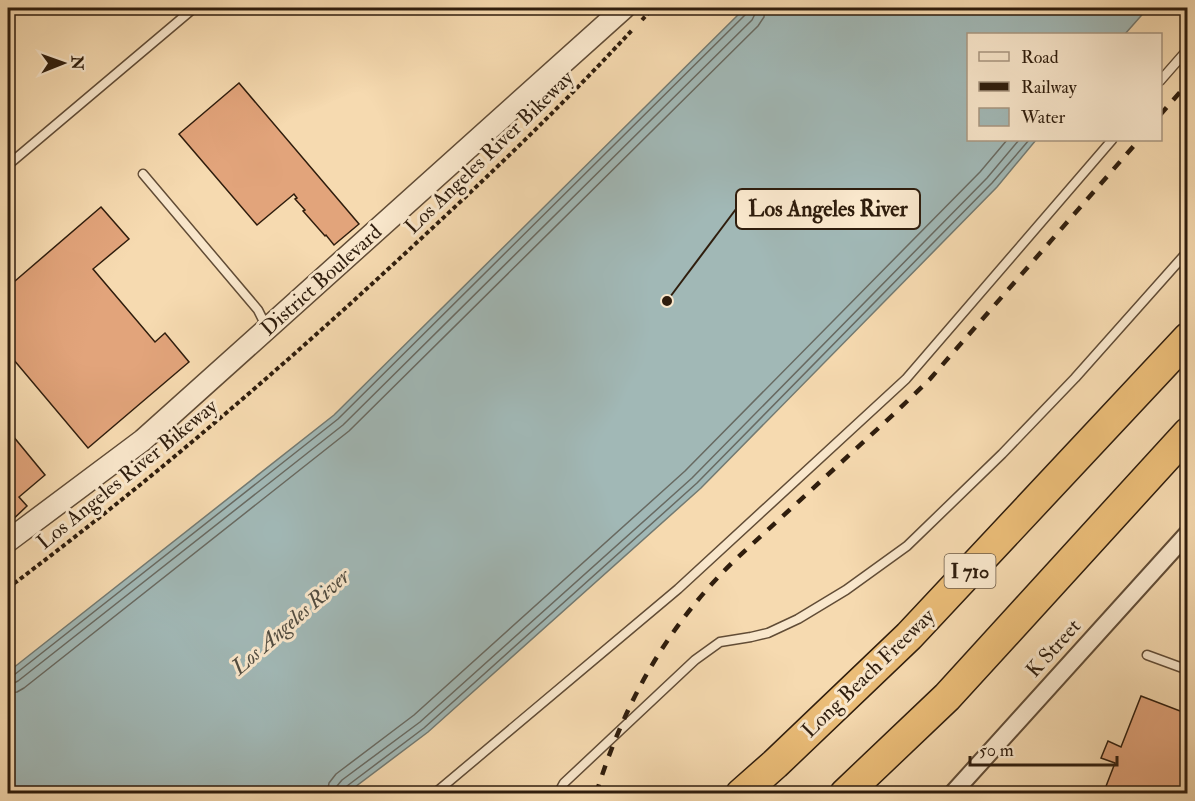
<svg xmlns="http://www.w3.org/2000/svg" width="1195" height="801" font-family="'IM FELL Double Pica',serif">
<rect width="100%" height="100%" fill="#f6dab0"/>
<filter id="stains"><feTurbulence type="fractalNoise" baseFrequency=".00333" numOctaves="4"/><feColorMatrix values="0 0 0 0 .2 0 0 0 0 .09 0 0 0 0 .02 0 0 0 .5 -.17"/></filter>
<radialGradient id="worn" r=".72"><stop offset=".6" stop-color="#630" stop-opacity="0"/><stop offset="1" stop-color="#630" stop-opacity=".3"/></radialGradient>
<path fill="#a1b8b6" stroke="#737a72" stroke-width="1.5" d="M 745,8 L 1148,8 L 1125,34 L 968,34 L 968,140 L 1036,140 L 997,187 L 701,488 L 428,732 L 347,793 L 8,793 L 8,672 L 334,415 Z"/>
<g fill="none" stroke-linecap="round" stroke-linejoin="round">
<path stroke="#686a62" stroke-width="1.5" d="M 8,676 L 14,675 L 338,419 L 746,14 L 749,8
M 8,684 L 14,683 L 18,681 L 343,425 L 752,20 L 755,14 L 756,8
M 8,693 L 17,692 L 24,688 L 349,431 L 758,26 L 764,17 L 765,8
M 327,794 L 329,783 L 336,774 L 414,715 L 685,471 L 980,172 L 1007,140
M 336,794 L 337,786 L 342,780 L 420,722 L 692,478 L 987,178 L 1019,140
M 344,794 L 344,789 L 347,786 L 424,728 L 697,483 L 992,183 L 1029,140"/>
</g>
<path fill="#e2a47b" stroke="#2f1d0d" stroke-width="1.5" d="M 239,83 L 359,224 L 334,245 L 326,235 L 325,236 L 303,211 L 305,210 L 295,199 L 297,198 L 294,194 L 257,225 L 179,134 Z
M 101,207 L 129,239 L 93,269 L 155,342 L 165,333 L 189,362 L 88,448 L 8,353 L 8,287 Z
M 8,430 L 45,475 L 19,497 L 27,506 L 8,524 Z
M 1141,696 L 1188,714 L 1188,794 L 1103,794 L 1115,763 L 1101,758 L 1108,741 L 1121,747 Z"/>
<g fill="none" stroke-linecap="round" stroke-linejoin="round">
<g stroke="#614c36" stroke-width="11">
<path id="service" d="M 1160,81 L 1188,49
M 8,165 L 194,8
M 143,174 L 258,310 L 267,328
M 1147,655 L 1188,670
M 434,794 L 678,589 L 906,379 L 1112,140
M 558,794 L 564,783 L 695,660 L 720,642 L 751,637 L 768,633 L 798,619 L 846,590 L 907,546 L 1002,454 L 1075,378 L 1188,251"/>
</g>
<g stroke="#614c36" stroke-width="20">
<path id="minor" d="M 952,794 L 1188,533"/>
</g>
<g stroke="#614c36" stroke-width="24">
<path id="tertiary" d="M 8,541 L 143,440 L 624,8"/>
</g>
<g stroke="#2f1d0d" stroke-width="33">
<path id="motorway" d="M 741,794 L 775,764 L 909,636 L 1188,338
M 845,794 L 947,697 L 1188,433"/>
</g>
<path stroke="#2f1d0d" stroke-width="4" stroke-dasharray="4.5 3" stroke-linecap="butt" d="M 642,20 L 653,8
M 8,588 C 135,493 256,390 373,283 C 462,201 551,118 633,29"/>
<use href="#service" stroke="#f9e7cc" stroke-width="8"/>
<use href="#minor" stroke="#f9e7cc" stroke-width="16"/>
<use href="#tertiary" stroke="#f9e7cc" stroke-width="21"/>
<use href="#motorway" stroke="#ebbd78" stroke-width="30"/>
<path stroke="#2f1d0d" stroke-width="4.5" stroke-dasharray="10 10" stroke-linecap="butt" d="M 1160,115 L 1188,83
M 596,794 C 624,703 667,626 735,560 L 896,412 L 930,379 L 1139,140"/>
</g>
<g text-anchor="middle" stroke-width="6" stroke-linejoin="round" paint-order="stroke">
<rect fill="#f9e7cc" stroke="#6c5a46" stroke-width="1.5" x="944.5" y="554" width="51" height="34" rx="4.5"/>
<g font-size="20" font-weight="bold" fill="#2f1d0d">
<text x="970" y="578">I 710</text>
</g>
<g font-size="21" fill="#2f1d0d" stroke="#f9e7cc">
<text transform="translate(489 152) rotate(-44)" y="7">Los Angeles River Bikeway</text>
<text transform="translate(321 280) rotate(-42)" y="7">District Boulevard</text>
<text transform="translate(127 474) rotate(-39)" y="7">Los Angeles River Bikeway</text>
<text transform="translate(1053 648) rotate(-48)" y="7">K Street</text>
<text transform="translate(868 673) rotate(-44)" y="7">Long Beach Freeway</text>
</g>
<g font-size="22" font-style="italic" fill="#514c40" stroke="#f9e7cc">
<text transform="translate(290 621) rotate(-41)" y="8">Los Angeles River</text>
</g>
</g>
<path fill="none" stroke="#2f1d0d" stroke-width="2" d="M667 301L736 209"/>
<circle fill="#2f1d0d" stroke="#f9e7cc" stroke-width="2" cx="667" cy="301" r="6"/>
<rect fill="#f9e7cc" stroke="#2f1d0d" stroke-width="2" x="736" y="189" width="184" height="40" rx="6"/>
<g font-size="22" text-anchor="middle" font-weight="bold" fill="#2f1d0d">
<text x="828" y="216">Los Angeles River</text>
</g>
<rect width="1195" height="801" fill="none" stroke="#f6dab0" stroke-width="30"/>
<rect x="9" y="9" width="1177" height="783" fill="none" stroke="#2f1d0d" stroke-width="3"/>
<rect x="15" y="15" width="1165" height="771" fill="none" stroke="#2f1d0d" stroke-width="1.5"/>
<rect x="967" y="33" width="195" height="108" fill="#f9e7cc" stroke="#a89680" stroke-width="1.5"/>
<rect x="979" y="52" width="30" height="9" fill="#f9e7cc" stroke="#a89680" stroke-width="1.5"/>
<text x="1021" y="63" font-size="18" fill="#2f1d0d">Road</text>
<rect x="979" y="82" width="30" height="9" fill="#2f1d0d" stroke="#a89680" stroke-width="1.5"/>
<text x="1021" y="93" font-size="18" fill="#2f1d0d">Railway</text>
<rect x="979" y="108" width="30" height="18" fill="#a1b8b6" stroke="#a89680" stroke-width="1.5"/>
<text x="1021" y="123" font-size="18" fill="#2f1d0d">Water</text>
<g transform="translate(63 63) rotate(89)" stroke="#f9e7cc" stroke-width="4.5" paint-order="stroke">
<path d="M0-4.5L10 22L0 15L-10 22Z" fill="#2f1d0d"/>
<text y="-9" font-size="16" font-weight="bold" text-anchor="middle" fill="#2f1d0d">N</text>
</g>
<path d="M970 756v9h147v-9" fill="none" stroke="#2f1d0d" stroke-width="3"/>
<text x="979" y="756" font-size="18" fill="#2f1d0d" stroke="#f9e7cc" stroke-width="4.5" paint-order="stroke">50 m</text>
<rect width="100%" height="100%" filter="url(#stains)"/>
<rect width="100%" height="100%" fill="url(#worn)"/>
</svg>
